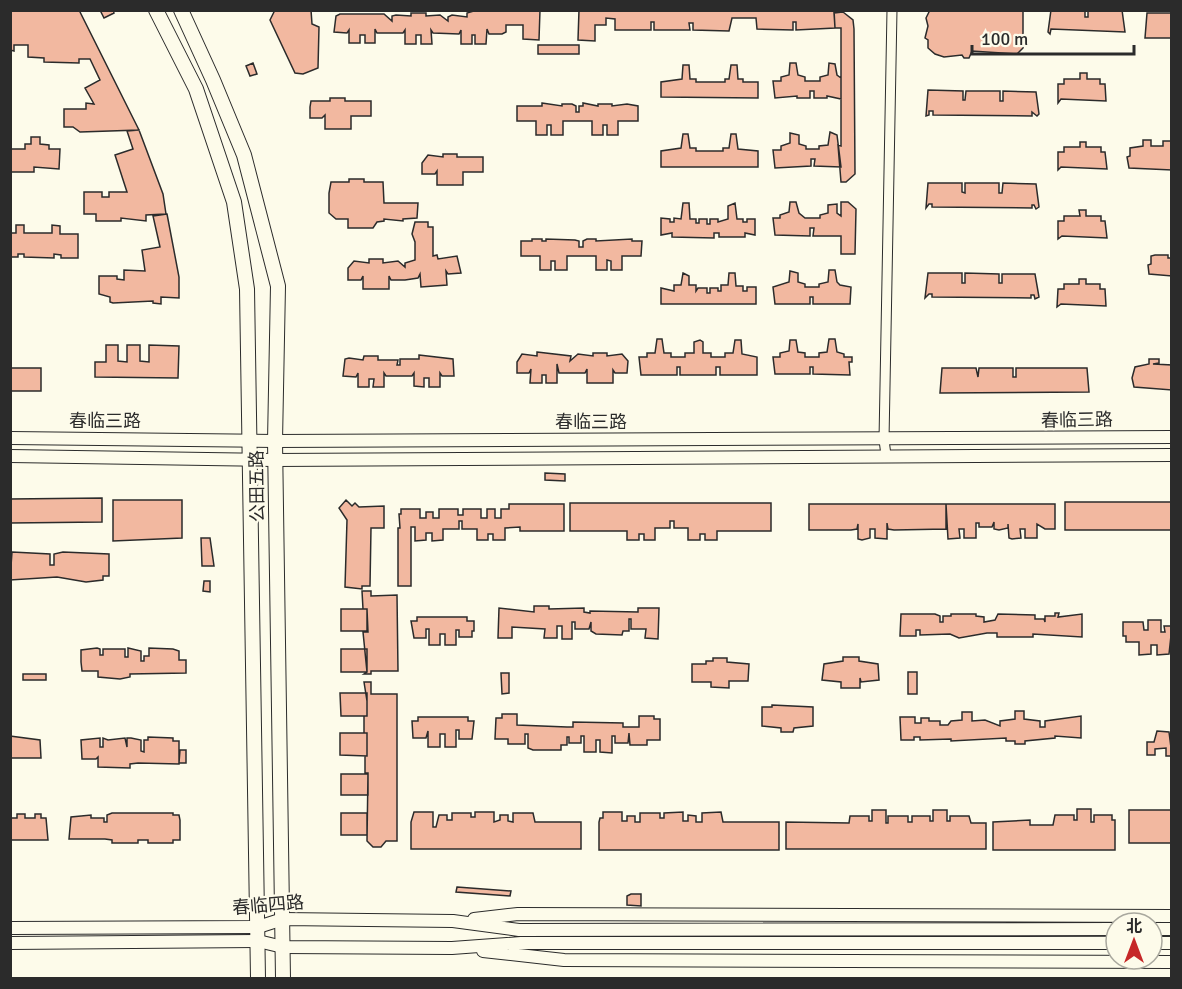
<svg xmlns="http://www.w3.org/2000/svg" width="1182" height="989" font-family="Signika,'Noto Sans SC',sans-serif">
<rect width="100%" height="100%" fill="#fdfbea"/>
<path fill="#f2b8a0" stroke="#2b2b2b" stroke-width="1.5" d="M 10,10 L 79,10 L 139,130 L 80,132 L 73,127 L 64,127 L 64,109 L 86,109 L 86,103 L 94,104 L 85,88 L 100,80 L 90,59 L 79,59 L 79,63 L 44,62 L 44,58 L 28,57 L 28,45 L 14,45 L 14,51 L 10,50 Z
M 100,10 L 113,10 L 114,13 L 104,18 Z
M 311,10 L 312,24 L 319,27 L 318,68 L 303,74 L 295,73 L 270,20 L 275,10 Z
M 477,10 L 540,10 L 539,40 L 523,39 L 523,25 L 506,25 L 506,32 L 502,34 L 489,34 L 487,29 L 486,44 L 475,44 L 475,35 L 472,35 L 472,44 L 461,44 L 461,30 L 459,34 L 433,33 L 431,30 L 432,44 L 421,44 L 421,35 L 416,35 L 416,44 L 405,44 L 405,30 L 403,33 L 377,33 L 375,29 L 375,43 L 365,43 L 365,35 L 360,35 L 360,43 L 349,43 L 349,30 L 347,33 L 334,32 L 336,16 L 340,14 L 384,14 L 392,21 L 392,16 L 396,15 L 411,16 L 411,13 L 426,13 L 426,16 L 440,15 L 448,21 L 448,17 L 452,15 L 467,17 L 467,13 Z
M 579,10 L 834,10 L 835,28 L 796,30 L 796,22 L 793,22 L 793,30 L 757,29 L 756,18 L 732,18 L 729,31 L 693,30 L 693,23 L 689,23 L 690,30 L 654,30 L 654,22 L 651,22 L 651,30 L 615,30 L 615,19 L 606,18 L 606,25 L 595,25 L 595,41 L 578,40 Z
M 930,10 L 1023,10 L 1023,48 L 1017,54 L 972,51 L 969,58 L 964,58 L 962,55 L 944,57 L 935,54 L 928,48 L 928,40 L 925,38 L 928,26 L 926,18 Z
M 1051,10 L 1085,10 L 1085,17 L 1088,17 L 1088,10 L 1122,10 L 1125,32 L 1051,29 L 1050,34 L 1048,32 Z
M 843,12 L 853,20 L 854,29 L 855,174 L 846,182 L 841,182 L 838,145 L 841,146 L 841,28 L 835,28 L 834,13 Z
M 1147,13 L 1171,13 L 1172,38 L 1145,38 Z
M 538,45 L 579,45 L 579,54 L 538,54 Z
M 253,63 L 257,74 L 250,76 L 246,66 Z
M 790,63 L 796,63 L 798,75 L 805,77 L 805,81 L 820,81 L 820,77 L 828,75 L 829,63 L 835,64 L 837,75 L 841,78 L 841,99 L 827,96 L 827,98 L 814,98 L 814,91 L 810,91 L 810,98 L 797,98 L 797,96 L 775,98 L 773,81 L 781,81 L 781,77 L 789,75 Z
M 683,65 L 689,65 L 690,79 L 696,79 L 696,82 L 725,82 L 725,79 L 729,79 L 731,65 L 737,65 L 738,79 L 743,79 L 743,82 L 758,82 L 758,98 L 661,97 L 661,82 L 682,79 Z
M 1080,73 L 1087,73 L 1087,79 L 1100,79 L 1100,84 L 1105,84 L 1106,101 L 1061,99 L 1058,103 L 1058,84 L 1064,84 L 1064,79 L 1080,79 Z
M 928,90 L 963,91 L 963,100 L 965,100 L 966,91 L 1000,91 L 1000,101 L 1003,101 L 1003,91 L 1036,92 L 1039,114 L 1037,116 L 1032,112 L 1032,116 L 933,115 L 933,111 L 929,111 L 929,115 L 926,116 Z
M 330,98 L 345,98 L 345,101 L 371,101 L 371,116 L 351,116 L 351,129 L 325,129 L 325,115 L 322,118 L 310,118 L 310,107 L 311,101 L 330,101 Z
M 542,103 L 562,106 L 562,104 L 572,104 L 576,106 L 576,112 L 579,112 L 579,106 L 583,106 L 583,103 L 598,106 L 598,104 L 612,104 L 612,106 L 627,104 L 638,106 L 638,121 L 618,121 L 618,135 L 607,135 L 607,125 L 603,125 L 603,135 L 592,135 L 592,121 L 563,121 L 563,135 L 551,135 L 551,125 L 547,125 L 547,135 L 536,135 L 536,121 L 517,121 L 517,106 L 542,106 Z
M 139,130 L 163,194 L 166,214 L 146,215 L 146,221 L 121,218 L 121,221 L 96,221 L 96,214 L 84,214 L 84,192 L 102,192 L 102,197 L 109,197 L 109,192 L 127,192 L 115,155 L 133,149 L 127,131 Z
M 830,132 L 837,135 L 841,167 L 814,166 L 815,159 L 811,159 L 811,166 L 775,168 L 773,150 L 781,150 L 781,146 L 790,143 L 790,133 L 799,135 L 799,144 L 806,146 L 806,149 L 819,149 L 819,146 L 828,145 Z
M 683,134 L 688,134 L 690,148 L 696,148 L 696,151 L 723,151 L 723,148 L 729,148 L 731,134 L 736,134 L 738,149 L 758,151 L 758,167 L 661,167 L 661,151 L 681,148 Z
M 31,137 L 40,137 L 40,144 L 49,145 L 49,149 L 60,149 L 59,169 L 34,167 L 34,172 L 10,172 L 10,149 L 25,149 L 25,144 L 31,144 Z
M 1143,140 L 1151,140 L 1151,146 L 1163,146 L 1163,141 L 1171,141 L 1172,170 L 1129,168 L 1127,157 L 1130,156 L 1130,148 L 1143,146 Z
M 1080,142 L 1086,142 L 1086,147 L 1101,147 L 1101,152 L 1105,152 L 1107,169 L 1061,167 L 1058,170 L 1058,152 L 1064,152 L 1064,147 L 1080,147 Z
M 443,154 L 457,154 L 457,157 L 483,157 L 483,172 L 463,172 L 463,185 L 437,185 L 437,171 L 435,174 L 422,174 L 422,163 L 428,155 L 443,157 Z
M 349,179 L 364,179 L 364,182 L 383,182 L 384,203 L 418,203 L 417,218 L 403,219 L 403,221 L 384,219 L 384,221 L 377,222 L 373,228 L 348,228 L 348,219 L 336,219 L 329,213 L 329,193 L 331,182 L 349,182 Z
M 928,183 L 962,183 L 962,192 L 965,193 L 965,183 L 999,183 L 999,193 L 1002,193 L 1003,183 L 1036,184 L 1039,207 L 1036,209 L 1034,205 L 1032,205 L 1032,208 L 932,207 L 932,204 L 929,204 L 926,208 Z
M 790,202 L 796,202 L 799,213 L 805,218 L 820,218 L 820,215 L 828,213 L 828,205 L 837,204 L 837,213 L 841,216 L 841,202 L 848,202 L 856,209 L 855,254 L 841,254 L 841,236 L 813,236 L 814,228 L 810,228 L 810,236 L 775,235 L 773,218 L 780,218 L 780,215 L 789,212 Z
M 683,203 L 689,203 L 690,219 L 696,219 L 696,223 L 699,223 L 699,219 L 707,219 L 707,224 L 710,224 L 710,219 L 718,219 L 718,222 L 728,219 L 728,206 L 735,203 L 737,219 L 743,219 L 743,222 L 747,222 L 747,219 L 755,219 L 755,235 L 745,233 L 745,237 L 719,237 L 719,233 L 714,233 L 714,238 L 672,237 L 672,233 L 661,235 L 661,218 L 670,219 L 670,222 L 674,222 L 674,218 L 681,219 Z
M 1079,210 L 1086,210 L 1086,216 L 1101,216 L 1101,221 L 1105,221 L 1107,238 L 1062,236 L 1058,239 L 1058,221 L 1064,221 L 1064,216 L 1080,216 Z
M 167,214 L 179,277 L 179,298 L 161,297 L 161,304 L 153,303 L 153,301 L 113,303 L 110,302 L 110,297 L 99,294 L 99,276 L 117,276 L 117,279 L 124,280 L 124,270 L 145,271 L 142,250 L 160,247 L 153,216 Z
M 415,222 L 428,222 L 428,227 L 433,227 L 433,256 L 437,255 L 438,259 L 457,256 L 461,273 L 448,274 L 446,271 L 447,285 L 421,287 L 420,274 L 418,278 L 405,280 L 391,280 L 389,276 L 389,289 L 363,289 L 363,276 L 361,280 L 348,280 L 348,268 L 354,261 L 369,263 L 369,259 L 383,259 L 383,263 L 398,261 L 405,267 L 405,263 L 415,260 L 415,242 L 412,234 Z
M 16,225 L 24,225 L 24,233 L 52,233 L 52,225 L 60,226 L 60,234 L 78,234 L 78,258 L 61,258 L 61,255 L 54,254 L 54,258 L 24,257 L 24,254 L 18,254 L 18,257 L 10,257 L 10,233 L 16,233 Z
M 532,239 L 542,239 L 542,241 L 546,241 L 546,239 L 575,240 L 579,241 L 579,247 L 583,247 L 583,241 L 587,239 L 596,239 L 596,241 L 632,239 L 632,241 L 642,241 L 641,256 L 622,256 L 622,270 L 611,270 L 611,261 L 607,260 L 607,270 L 596,270 L 596,256 L 567,256 L 567,270 L 555,270 L 555,261 L 551,261 L 551,270 L 540,270 L 540,256 L 521,256 L 521,241 L 532,241 Z
M 1155,255 L 1168,255 L 1168,258 L 1172,258 L 1172,276 L 1149,274 L 1148,265 L 1151,264 L 1151,256 Z
M 829,270 L 835,270 L 837,282 L 840,285 L 851,287 L 850,304 L 813,304 L 813,297 L 810,297 L 810,304 L 775,304 L 773,287 L 789,282 L 790,271 L 798,273 L 798,282 L 805,284 L 805,287 L 819,287 L 819,284 L 828,282 Z
M 683,273 L 689,276 L 689,285 L 696,285 L 696,291 L 698,288 L 707,288 L 707,293 L 710,293 L 710,288 L 718,288 L 718,291 L 721,291 L 721,285 L 728,285 L 729,273 L 735,273 L 736,286 L 743,286 L 743,291 L 747,291 L 747,287 L 756,287 L 756,304 L 661,304 L 661,288 L 674,291 L 674,285 L 681,285 Z
M 928,273 L 962,273 L 962,283 L 965,283 L 965,273 L 999,274 L 999,283 L 1002,283 L 1002,274 L 1035,274 L 1039,297 L 1035,299 L 1034,295 L 1031,295 L 1031,298 L 932,297 L 932,294 L 929,294 L 925,298 Z
M 1079,279 L 1086,279 L 1086,284 L 1100,284 L 1100,289 L 1105,289 L 1106,306 L 1061,304 L 1057,307 L 1058,289 L 1064,289 L 1064,284 L 1079,284 Z
M 657,339 L 662,339 L 664,353 L 671,353 L 671,357 L 685,357 L 685,353 L 694,353 L 694,342 L 700,340 L 703,342 L 703,353 L 711,353 L 711,357 L 725,357 L 725,353 L 733,353 L 735,340 L 741,340 L 742,354 L 757,357 L 757,375 L 720,375 L 720,367 L 716,367 L 716,375 L 680,375 L 680,367 L 677,367 L 677,375 L 641,375 L 639,357 L 647,357 L 647,353 L 655,353 Z
M 829,339 L 835,339 L 837,352 L 844,354 L 844,357 L 852,357 L 852,362 L 849,362 L 850,375 L 813,374 L 813,367 L 810,367 L 810,374 L 775,374 L 773,357 L 780,357 L 780,353 L 789,351 L 790,340 L 796,340 L 798,352 L 805,353 L 805,357 L 819,357 L 819,353 L 827,352 Z
M 106,345 L 118,345 L 118,361 L 127,362 L 127,345 L 140,345 L 140,361 L 149,362 L 149,345 L 179,346 L 178,378 L 95,377 L 95,362 L 106,362 Z
M 537,352 L 571,356 L 570,361 L 578,354 L 593,356 L 593,353 L 607,353 L 607,356 L 622,354 L 628,361 L 627,373 L 615,373 L 613,370 L 613,383 L 587,383 L 587,369 L 585,373 L 559,373 L 557,364 L 557,383 L 546,383 L 546,375 L 542,375 L 542,383 L 530,383 L 531,369 L 529,373 L 517,373 L 517,362 L 522,354 L 537,356 Z
M 419,355 L 453,359 L 454,376 L 442,376 L 440,373 L 440,387 L 429,387 L 429,378 L 424,378 L 424,387 L 414,386 L 414,373 L 412,376 L 386,376 L 384,373 L 384,387 L 373,387 L 374,379 L 369,379 L 369,387 L 358,387 L 358,373 L 356,377 L 343,376 L 345,359 L 349,358 L 363,360 L 364,356 L 378,356 L 378,360 L 398,360 L 397,365 L 400,365 L 400,359 L 419,359 Z
M 1149,359 L 1159,359 L 1159,363 L 1153,364 L 1172,365 L 1172,390 L 1134,387 L 1132,378 L 1135,367 L 1149,364 Z
M 10,368 L 41,368 L 41,391 L 10,391 Z
M 942,368 L 976,368 L 978,377 L 979,368 L 1013,368 L 1013,377 L 1016,377 L 1016,368 L 1087,368 L 1089,392 L 940,393 Z
M 545,473 L 565,474 L 565,481 L 545,480 Z
M 102,498 L 102,522 L 10,523 L 10,499 Z
M 113,500 L 182,500 L 182,538 L 113,541 Z
M 346,500 L 352,506 L 355,503 L 359,507 L 384,506 L 384,528 L 371,528 L 370,586 L 362,586 L 362,589 L 345,587 L 347,520 L 339,508 Z
M 1065,502 L 1172,502 L 1172,530 L 1065,530 Z
M 570,503 L 771,503 L 771,531 L 717,531 L 717,540 L 705,540 L 705,534 L 700,534 L 700,540 L 688,540 L 688,528 L 674,528 L 674,521 L 670,521 L 670,528 L 655,528 L 655,540 L 644,540 L 644,534 L 639,534 L 639,540 L 627,540 L 627,531 L 570,531 Z
M 509,504 L 564,504 L 564,531 L 520,531 L 520,527 L 505,528 L 505,540 L 493,540 L 493,534 L 488,534 L 488,540 L 477,540 L 477,529 L 462,529 L 462,521 L 459,521 L 459,529 L 443,529 L 443,540 L 432,541 L 432,533 L 426,533 L 426,540 L 415,541 L 415,527 L 411,527 L 411,586 L 398,586 L 398,528 L 400,528 L 399,514 L 401,514 L 401,509 L 420,509 L 420,518 L 426,518 L 426,512 L 433,512 L 433,518 L 439,518 L 439,509 L 458,509 L 458,515 L 463,515 L 463,509 L 481,509 L 481,518 L 487,518 L 487,509 L 495,509 L 495,518 L 501,518 L 501,509 L 509,509 Z
M 809,504 L 946,504 L 946,529 L 894,530 L 888,529 L 887,523 L 887,539 L 875,538 L 875,529 L 870,529 L 870,538 L 862,540 L 858,539 L 858,524 L 857,529 L 851,530 L 809,530 Z
M 946,504 L 1055,504 L 1055,529 L 1045,529 L 1037,524 L 1037,538 L 1025,538 L 1025,529 L 1020,529 L 1021,538 L 1012,539 L 1009,538 L 1008,524 L 1008,528 L 999,530 L 994,529 L 994,522 L 992,527 L 979,527 L 979,523 L 976,523 L 976,538 L 964,538 L 964,529 L 959,529 L 960,538 L 948,539 Z
M 201,538 L 210,538 L 214,566 L 202,566 Z
M 12,552 L 50,554 L 50,565 L 54,565 L 54,554 L 63,552 L 109,554 L 109,576 L 103,576 L 103,580 L 86,582 L 57,577 L 10,580 Z
M 204,581 L 210,581 L 210,592 L 203,591 Z
M 362,591 L 371,591 L 371,596 L 397,595 L 398,671 L 371,671 L 371,674 L 364,674 L 367,672 L 363,632 L 368,632 L 367,609 L 363,609 Z
M 534,606 L 549,606 L 549,609 L 584,608 L 584,612 L 590,613 L 590,611 L 638,612 L 638,608 L 659,608 L 658,639 L 645,638 L 646,629 L 631,629 L 631,619 L 629,619 L 629,631 L 623,631 L 622,635 L 596,634 L 591,631 L 591,622 L 589,629 L 575,629 L 575,622 L 572,622 L 572,639 L 562,639 L 562,626 L 557,626 L 557,638 L 544,638 L 545,629 L 512,627 L 512,638 L 498,638 L 499,608 L 534,612 Z
M 341,609 L 367,609 L 367,631 L 341,631 Z
M 1055,613 L 1059,613 L 1058,617 L 1082,614 L 1082,637 L 1033,634 L 1033,637 L 997,637 L 997,633 L 987,633 L 959,638 L 950,634 L 920,635 L 920,630 L 916,630 L 916,636 L 900,636 L 901,614 L 935,614 L 940,616 L 940,622 L 943,622 L 943,616 L 951,616 L 951,614 L 976,614 L 976,616 L 984,617 L 984,622 L 995,620 L 998,614 L 1035,615 L 1035,619 L 1044,619 L 1045,622 L 1045,616 L 1055,616 Z
M 417,617 L 467,617 L 467,621 L 474,621 L 474,631 L 472,631 L 472,637 L 459,637 L 459,630 L 456,630 L 456,645 L 445,645 L 445,634 L 440,634 L 440,645 L 429,645 L 429,629 L 426,629 L 426,638 L 414,638 L 411,621 L 417,621 Z
M 1148,620 L 1161,620 L 1161,632 L 1165,632 L 1164,626 L 1172,626 L 1169,654 L 1157,655 L 1157,645 L 1151,645 L 1151,654 L 1139,655 L 1139,642 L 1126,642 L 1126,636 L 1123,636 L 1123,622 L 1143,622 L 1144,630 L 1148,630 Z
M 97,648 L 100,649 L 100,655 L 103,655 L 103,649 L 125,649 L 125,657 L 128,657 L 128,648 L 141,651 L 141,661 L 144,661 L 144,656 L 149,656 L 149,648 L 173,649 L 179,651 L 179,660 L 186,660 L 186,673 L 130,674 L 130,677 L 120,679 L 98,677 L 98,671 L 82,671 L 81,662 L 81,650 Z
M 341,649 L 367,649 L 367,672 L 341,672 Z
M 843,657 L 859,657 L 859,661 L 878,664 L 879,680 L 861,682 L 860,678 L 860,688 L 841,688 L 841,682 L 822,680 L 824,664 L 843,661 Z
M 713,658 L 727,658 L 727,662 L 749,664 L 748,681 L 729,681 L 729,688 L 711,687 L 711,682 L 692,682 L 692,664 L 706,664 L 706,661 L 713,661 Z
M 908,672 L 917,672 L 917,694 L 908,694 Z
M 501,673 L 509,673 L 509,693 L 502,694 Z
M 23,674 L 46,674 L 46,680 L 23,680 Z
M 364,682 L 371,682 L 371,694 L 397,694 L 397,841 L 386,841 L 381,847 L 373,847 L 367,841 L 368,773 L 365,773 L 365,756 L 367,756 L 367,733 L 364,733 L 364,716 L 367,716 L 367,701 Z
M 340,693 L 367,693 L 367,716 L 341,716 Z
M 772,705 L 813,707 L 813,726 L 794,728 L 793,732 L 781,732 L 781,728 L 762,726 L 762,707 L 772,707 Z
M 1015,711 L 1024,711 L 1024,719 L 1040,721 L 1040,727 L 1045,727 L 1045,721 L 1081,716 L 1081,738 L 1055,736 L 1055,738 L 1025,741 L 1025,744 L 1015,744 L 1015,741 L 1006,741 L 1006,738 L 951,741 L 951,739 L 920,740 L 920,737 L 914,737 L 914,740 L 901,740 L 900,717 L 915,717 L 915,723 L 921,723 L 921,718 L 929,718 L 929,721 L 940,721 L 940,725 L 948,725 L 951,721 L 962,720 L 962,712 L 972,712 L 972,721 L 985,720 L 1000,726 L 1000,721 L 1015,719 Z
M 502,714 L 517,714 L 517,725 L 567,727 L 573,727 L 573,722 L 623,723 L 623,727 L 639,727 L 639,716 L 654,716 L 654,719 L 660,719 L 660,740 L 647,740 L 647,745 L 630,745 L 629,733 L 628,743 L 615,743 L 615,736 L 612,736 L 612,753 L 600,752 L 600,740 L 596,740 L 596,752 L 584,752 L 584,736 L 581,736 L 581,743 L 569,743 L 569,737 L 567,737 L 567,745 L 561,745 L 561,750 L 533,750 L 528,748 L 528,734 L 525,734 L 525,744 L 508,744 L 508,739 L 495,739 L 496,718 L 502,718 Z
M 418,717 L 468,717 L 468,721 L 474,721 L 472,739 L 459,739 L 459,730 L 456,730 L 456,747 L 445,747 L 445,734 L 440,734 L 440,747 L 428,747 L 428,731 L 426,738 L 413,738 L 412,721 L 418,721 Z
M 1157,731 L 1169,732 L 1172,756 L 1166,756 L 1166,748 L 1155,749 L 1155,755 L 1147,755 L 1147,742 L 1154,742 Z
M 340,733 L 367,733 L 367,756 L 340,755 Z
M 10,736 L 40,740 L 41,758 L 10,758 Z
M 148,737 L 173,738 L 173,741 L 179,741 L 179,764 L 138,763 L 130,764 L 130,768 L 98,767 L 98,757 L 96,759 L 82,759 L 81,740 L 100,738 L 100,747 L 103,747 L 103,738 L 108,740 L 125,738 L 127,747 L 127,738 L 131,738 L 141,740 L 141,751 L 144,752 L 144,740 L 148,740 Z
M 180,750 L 186,750 L 186,763 L 179,763 Z
M 341,774 L 368,774 L 368,795 L 341,795 Z
M 1077,809 L 1091,809 L 1091,822 L 1094,822 L 1094,815 L 1112,815 L 1112,820 L 1115,820 L 1115,850 L 993,850 L 993,822 L 1030,820 L 1030,825 L 1053,825 L 1055,815 L 1074,815 L 1074,820 L 1077,820 Z
M 872,810 L 886,810 L 886,823 L 888,823 L 888,816 L 908,816 L 908,822 L 912,822 L 912,816 L 930,816 L 930,821 L 933,821 L 933,810 L 947,810 L 947,821 L 950,821 L 950,816 L 969,816 L 971,823 L 986,823 L 986,849 L 786,849 L 786,822 L 849,823 L 850,816 L 869,816 L 869,821 L 872,821 Z
M 1129,810 L 1172,810 L 1172,843 L 1129,843 Z
M 414,812 L 433,812 L 433,827 L 436,827 L 439,815 L 447,815 L 447,820 L 452,820 L 452,813 L 471,813 L 471,817 L 475,817 L 475,812 L 494,812 L 494,822 L 500,820 L 500,815 L 508,815 L 508,821 L 513,822 L 513,813 L 533,813 L 535,822 L 581,822 L 581,849 L 411,849 L 411,822 Z
M 603,812 L 622,812 L 622,821 L 627,821 L 627,816 L 635,816 L 635,822 L 640,822 L 640,813 L 660,813 L 660,818 L 664,818 L 664,813 L 683,812 L 683,821 L 688,821 L 688,815 L 696,816 L 696,822 L 702,822 L 702,813 L 721,812 L 723,822 L 779,822 L 779,850 L 599,850 L 599,822 L 600,818 L 603,818 Z
M 112,813 L 173,813 L 173,815 L 179,815 L 180,820 L 180,840 L 173,840 L 173,843 L 148,843 L 148,840 L 138,840 L 138,843 L 112,843 L 112,840 L 105,839 L 69,839 L 71,817 L 91,815 L 91,818 L 104,818 L 104,822 L 107,822 L 107,815 Z
M 341,813 L 367,813 L 367,835 L 341,835 Z
M 17,814 L 25,814 L 25,818 L 35,818 L 35,814 L 41,814 L 41,818 L 46,818 L 48,840 L 10,840 L 10,821 L 11,818 L 17,818 Z
M 457,887 L 511,891 L 510,896 L 456,892 Z
M 631,894 L 641,894 L 641,906 L 627,905 L 627,896 Z"/>
<g fill="none" stroke-linecap="round" stroke-linejoin="round">
<g stroke="#2b2b2b" stroke-width="11">
<path id="minor" d="M 886,455 L 884,440 L 892,10"/>
</g>
<g stroke="#2b2b2b" stroke-width="14">
<path id="tertiary" d="M 10,438 L 275,441 L 1172,437
M 10,456 L 275,460 L 1172,455
M 474,919 L 518,914 L 1172,916
M 10,928 L 258,927 L 283,919 L 453,921 L 519,930 L 1116,929
M 1152,929 L 1172,929
M 10,943 L 258,941 L 283,947 L 452,948 L 521,943 L 1116,943
M 1152,943 L 1172,943
M 483,951 L 564,960 L 1172,962"/>
</g>
<g stroke="#2b2b2b" stroke-width="16">
<path id="secondary" d="M 156,10 L 196,89 L 234,202 L 247,289 L 258,978
M 181,10 L 213,80 L 244,155 L 278,286 L 275,441 L 283,978"/>
</g>
<use href="#minor" stroke="#fdfbea" stroke-width="9"/>
<use href="#tertiary" stroke="#fdfbea" stroke-width="12"/>
<use href="#secondary" stroke="#fdfbea" stroke-width="14"/>
</g>
<g text-anchor="middle" stroke-width="4.5" stroke-linejoin="round" paint-order="stroke">
<g font-size="18" fill="#2b2b2b" stroke="#fdfbea">
<text transform="translate(1077 420) rotate(-1)" y="6">春临三路</text>
<text x="105" y="427">春临三路</text>
<text x="591" y="428">春临三路</text>
<text transform="translate(257 486) rotate(-91)" y="6">公田五路</text>
<text transform="translate(268 905) rotate(-5)" y="6">春临四路</text>
</g>
</g>
<rect width="1182" height="989" fill="none" stroke="#2b2b2b" stroke-width="24"/>
<g transform="translate(1134 941)"><circle r="28" fill="#fdfbea" stroke="#a9a89e" stroke-width="1.5"/>
<path d="M0-4.5L10 22L0 15L-10 22Z" fill="#c62828"/>
<text y="-9" font-size="16" font-weight="bold" text-anchor="middle" fill="#2b2b2b">北</text>
</g>
<path d="M972 45v9h162v-9" fill="none" stroke="#2b2b2b" stroke-width="3"/>
<text x="981" y="45" font-size="18" fill="#2b2b2b" stroke="#fdfbea" stroke-width="4.5" paint-order="stroke">100 m</text>
</svg>
